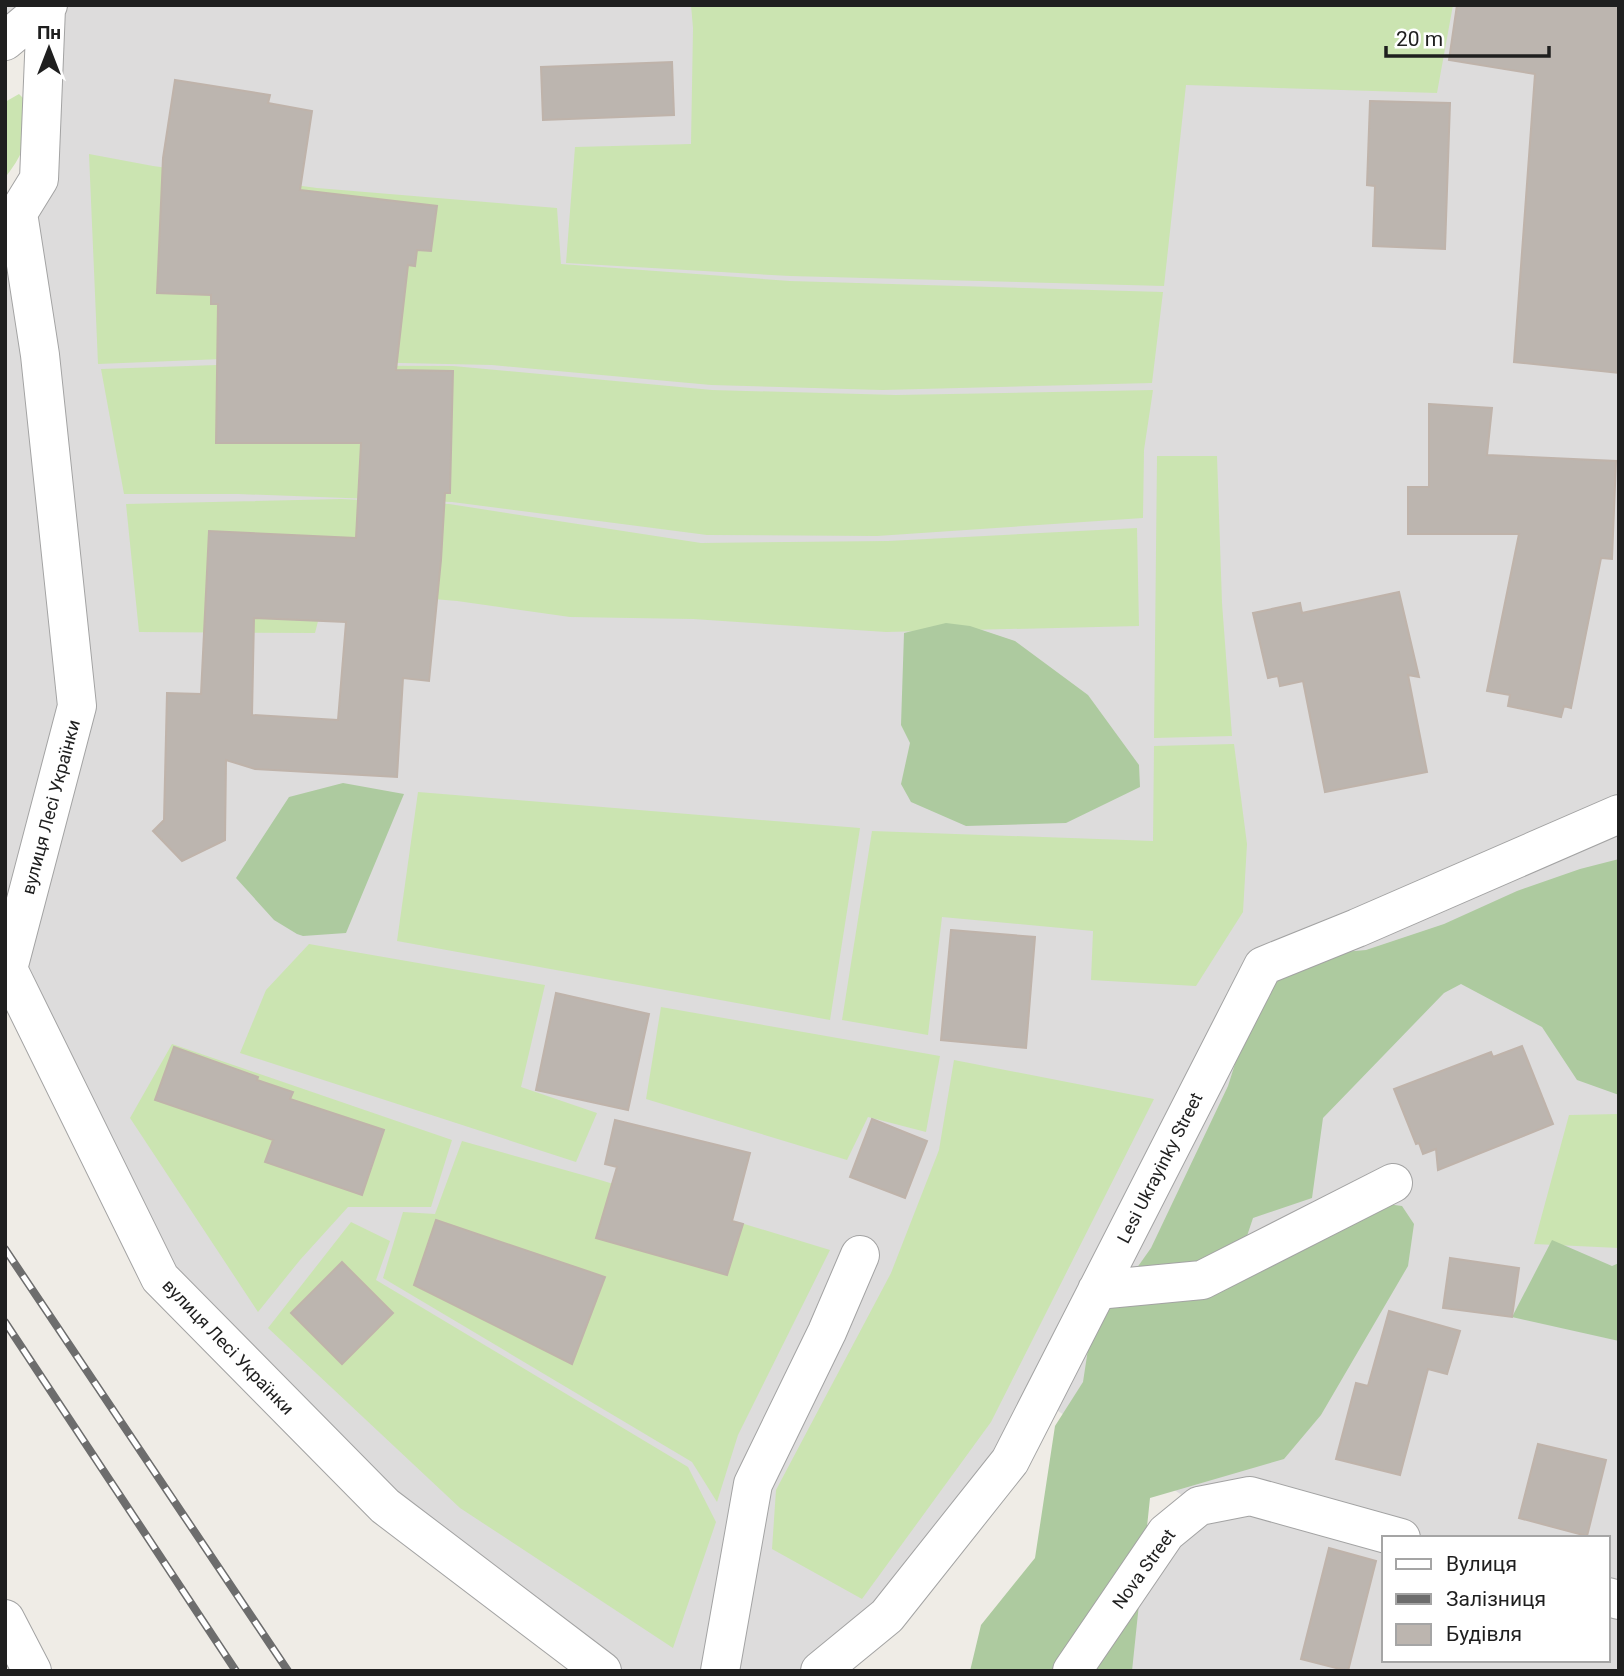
<svg xmlns="http://www.w3.org/2000/svg" width="1624" height="1676" font-family="Roboto,sans-serif">
<rect width="100%" height="100%" fill="#efece6"/>
<path fill="#dddcdc" fill-rule="evenodd" d="M 5,5 L 1619,5 L 1619,1671 L 1072,1671 L 1198,1506 L 1042,1400 L 820,1671 L 602,1671 L 385,1506 L 160,1278 L 5,963 L 5,213 L 18,213 L 46,10 L 5,41 ZM 1384,1538 L 1608,1538 L 1608,1660 L 1384,1660 Z"/>
<path fill="#cbe4b1" d="M 691,5 L 1453,5 L 1437,93 L 1186,85 L 1164,286 L 790,276 L 566,263 L 575,147 L 691,144 L 693,28 Z
M 19,94 L 25,100 C 27,137 29,147 5,178 L 5,102 Z
M 89,154 L 153,166 L 317,188 L 557,208 L 561,264 L 790,281 L 1163,292 L 1152,383 L 882,390 L 711,385 L 492,365 L 222,359 L 98,364 Z
M 217,365 L 453,366 L 712,390 L 896,395 L 1153,390 L 1144,450 L 1143,518 L 877,536 L 707,535 L 452,502 L 238,494 L 124,494 L 101,369 Z
M 1157,456 L 1217,456 L 1222,603 L 1232,736 L 1154,738 Z
M 341,499 L 449,504 L 701,543 L 888,541 L 1137,528 L 1139,626 L 886,632 L 693,619 L 570,617 L 457,601 L 326,590 L 315,633 L 139,632 L 126,504 Z
M 1234,744 L 1247,844 L 1243,912 L 1196,986 L 1091,980 L 1093,931 L 942,917 L 928,1035 L 842,1020 L 872,831 L 1153,841 L 1154,746 Z
M 418,792 L 860,828 L 830,1020 L 397,941 Z
M 309,944 L 545,985 L 521,1087 L 597,1113 L 576,1162 L 240,1053 L 266,990 Z
M 661,1007 L 940,1056 L 926,1132 L 868,1117 L 847,1160 L 646,1099 Z
M 172,1044 L 452,1140 L 431,1207 L 348,1207 L 300,1260 L 258,1312 L 130,1118 Z
M 954,1060 L 1154,1099 L 991,1422 L 862,1599 L 772,1549 L 776,1490 L 891,1273 L 939,1150 Z
M 1619,1114 L 1619,1248 L 1534,1244 L 1569,1115 Z
M 462,1141 L 597,1179 L 830,1250 L 738,1435 L 717,1502 L 692,1462 L 383,1278 L 403,1212 L 435,1214 Z
M 351,1222 L 390,1241 L 376,1280 L 688,1467 L 716,1522 L 673,1648 L 460,1508 L 268,1328 Z"/>
<path fill="#adca9f" d="M 946,623 L 970,626 L 1015,641 L 1088,695 L 1139,765 L 1140,787 L 1066,823 L 966,826 L 911,802 L 901,784 L 910,743 L 901,725 L 904,633 Z
M 343,783 L 404,794 L 346,933 L 303,936 L 297,934 L 274,920 L 236,878 L 289,797 Z
M 1619,859 L 1619,1095 L 1577,1080 L 1542,1027 L 1461,984 L 1444,993 L 1323,1118 L 1312,1198 L 1253,1218 L 1246,1239 L 1380,1203 L 1402,1206 L 1414,1224 L 1408,1266 L 1321,1415 L 1284,1459 L 1150,1498 L 1132,1671 L 970,1671 L 981,1625 L 1035,1558 L 1055,1426 L 1083,1382 L 1097,1290 L 1134,1272 L 1151,1248 L 1228,1086 L 1241,1045 L 1275,980 L 1321,954 L 1366,950 L 1444,924 L 1517,891 L 1580,869 Z
M 1552,1240 L 1612,1266 L 1619,1263 L 1619,1341 L 1512,1317 Z"/>
<path fill="#bcb5af" stroke="#bfb3aa" stroke-width="2" fill-rule="evenodd" d="M 1457,5 L 1619,5 L 1619,373 L 1514,362 L 1535,74 L 1449,60 Z
M 672,62 L 674,115 L 543,120 L 541,67 Z
M 175,80 L 270,95 L 268,103 L 312,111 L 300,190 L 437,206 L 431,251 L 417,250 L 415,266 L 408,265 L 396,370 L 453,371 L 450,493 L 445,493 L 441,560 L 429,681 L 403,678 L 397,777 L 255,769 L 226,760 L 225,840 L 182,861 L 153,831 L 164,820 L 167,693 L 201,694 L 209,531 L 356,538 L 361,443 L 216,443 L 218,304 L 211,304 L 211,295 L 157,293 L 163,158 ZM 254,618 L 346,622 L 338,720 L 252,715 Z
M 1370,101 L 1450,103 L 1445,249 L 1373,246 L 1375,186 L 1367,185 Z
M 1429,404 L 1492,408 L 1487,455 L 1616,461 L 1612,559 L 1601,558 L 1571,708 L 1564,706 L 1561,717 L 1508,706 L 1510,695 L 1487,691 L 1519,534 L 1408,534 L 1408,487 L 1429,487 Z
M 1399,592 L 1419,677 L 1408,675 L 1427,772 L 1325,792 L 1303,681 L 1280,686 L 1278,676 L 1268,678 L 1253,613 L 1300,603 L 1302,613 Z
M 951,930 L 1035,937 L 1026,1048 L 941,1040 Z
M 556,993 L 649,1014 L 628,1110 L 536,1090 Z
M 1522,1046 L 1553,1124 L 1438,1170 L 1436,1149 L 1423,1154 L 1419,1143 L 1416,1144 L 1394,1089 L 1491,1052 L 1493,1057 Z
M 174,1047 L 258,1077 L 257,1080 L 293,1092 L 290,1099 L 384,1130 L 362,1195 L 265,1162 L 273,1140 L 155,1100 Z
M 872,1119 L 927,1141 L 905,1198 L 850,1177 Z
M 615,1120 L 750,1153 L 732,1221 L 743,1224 L 727,1275 L 596,1238 L 617,1167 L 605,1164 Z
M 436,1220 L 605,1277 L 572,1364 L 414,1285 Z
M 1450,1258 L 1519,1268 L 1512,1317 L 1443,1308 Z
M 342,1262 L 393,1313 L 342,1364 L 291,1313 Z
M 1389,1311 L 1460,1331 L 1447,1374 L 1428,1369 L 1400,1475 L 1336,1459 L 1356,1383 L 1368,1386 Z
M 1538,1444 L 1606,1460 L 1587,1536 L 1519,1518 Z
M 1329,1548 L 1376,1561 L 1348,1671 L 1301,1659 Z"/>
<g fill="none" stroke-linecap="round" stroke-linejoin="round">
<g stroke="#a3a3a3" stroke-width="40">
<path id="minor" d="M 46,8 L 39,179 L 18,213 L 40,355 L 77,706 L 8,969 L 160,1278 L 385,1506 L 602,1671
M 5,41 L 48,5
M 1097,1290 L 1202,1280 L 1393,1183
M 1608,1597 L 1619,1600
M 5,1619 L 32,1671
M 720,1671 L 753,1484 L 827,1332 L 860,1255
M 820,1671 L 887,1616 L 1010,1461 L 1263,966 L 1357,928 L 1619,814
M 1072,1671 L 1166,1533 L 1199,1506 L 1250,1496 L 1401,1538"/>
</g>
<use href="#minor" stroke="#fff" stroke-width="38"/>
<g stroke="#6d6d6d" stroke-width="8">
<path id="rail" d="M 5,1249 L 288,1671
M 5,1322 L 236,1671"/>
</g>
<use href="#rail" stroke="#fff" stroke-width="5" stroke-dasharray="16" stroke-linecap="butt"/>
</g>
<g text-anchor="middle" stroke-width="5" stroke-linejoin="round" paint-order="stroke">
<g font-size="18" fill="#1f1f1f" stroke="#fff">
<text transform="translate(51 807) rotate(-75)" y="6">вулиця Лесі Українки</text>
<text transform="translate(1160 1168) rotate(-63)" y="6">Lesi Ukrayinky Street</text>
<text transform="translate(228 1347) rotate(46)" y="6">вулиця Лесі Українки</text>
<text transform="translate(1144 1569) rotate(-54)" y="6">Nova Street</text>
</g>
</g>
<rect width="1624" height="1676" fill="none" stroke="#1f1f1f" stroke-width="14"/>
<rect x="1382" y="1536" width="228" height="126" fill="#ffffff" stroke="#a5a5a5" stroke-width="2"/>
<rect x="1396" y="1559" width="35" height="10" fill="#ffffff" stroke="#a5a5a5" stroke-width="2"/>
<text x="1446" y="1571" font-size="21" fill="#1f1f1f">Вулиця</text>
<rect x="1396" y="1594" width="35" height="10" fill="#6d6d6d" stroke="#a5a5a5" stroke-width="2"/>
<text x="1446" y="1606" font-size="21" fill="#1f1f1f">Залізниця</text>
<rect x="1396" y="1624" width="35" height="21" fill="#bcb5af" stroke="#a5a5a5" stroke-width="2"/>
<text x="1446" y="1641" font-size="21" fill="#1f1f1f">Будівля</text>
<g transform="translate(49 49)" stroke="#ffffff" stroke-width="5" paint-order="stroke">
<path d="M0-5L12 26L0 18L-12 26Z" fill="#1f1f1f"/>
<text y="-10" font-size="19" font-weight="bold" text-anchor="middle" fill="#1f1f1f">Пн</text>
</g>
<path d="M1386 46v10h163v-10" fill="none" stroke="#1f1f1f" stroke-width="3.5"/>
<text x="1396" y="46" font-size="21" fill="#1f1f1f" stroke="#ffffff" stroke-width="5" paint-order="stroke">20 m</text>
</svg>
